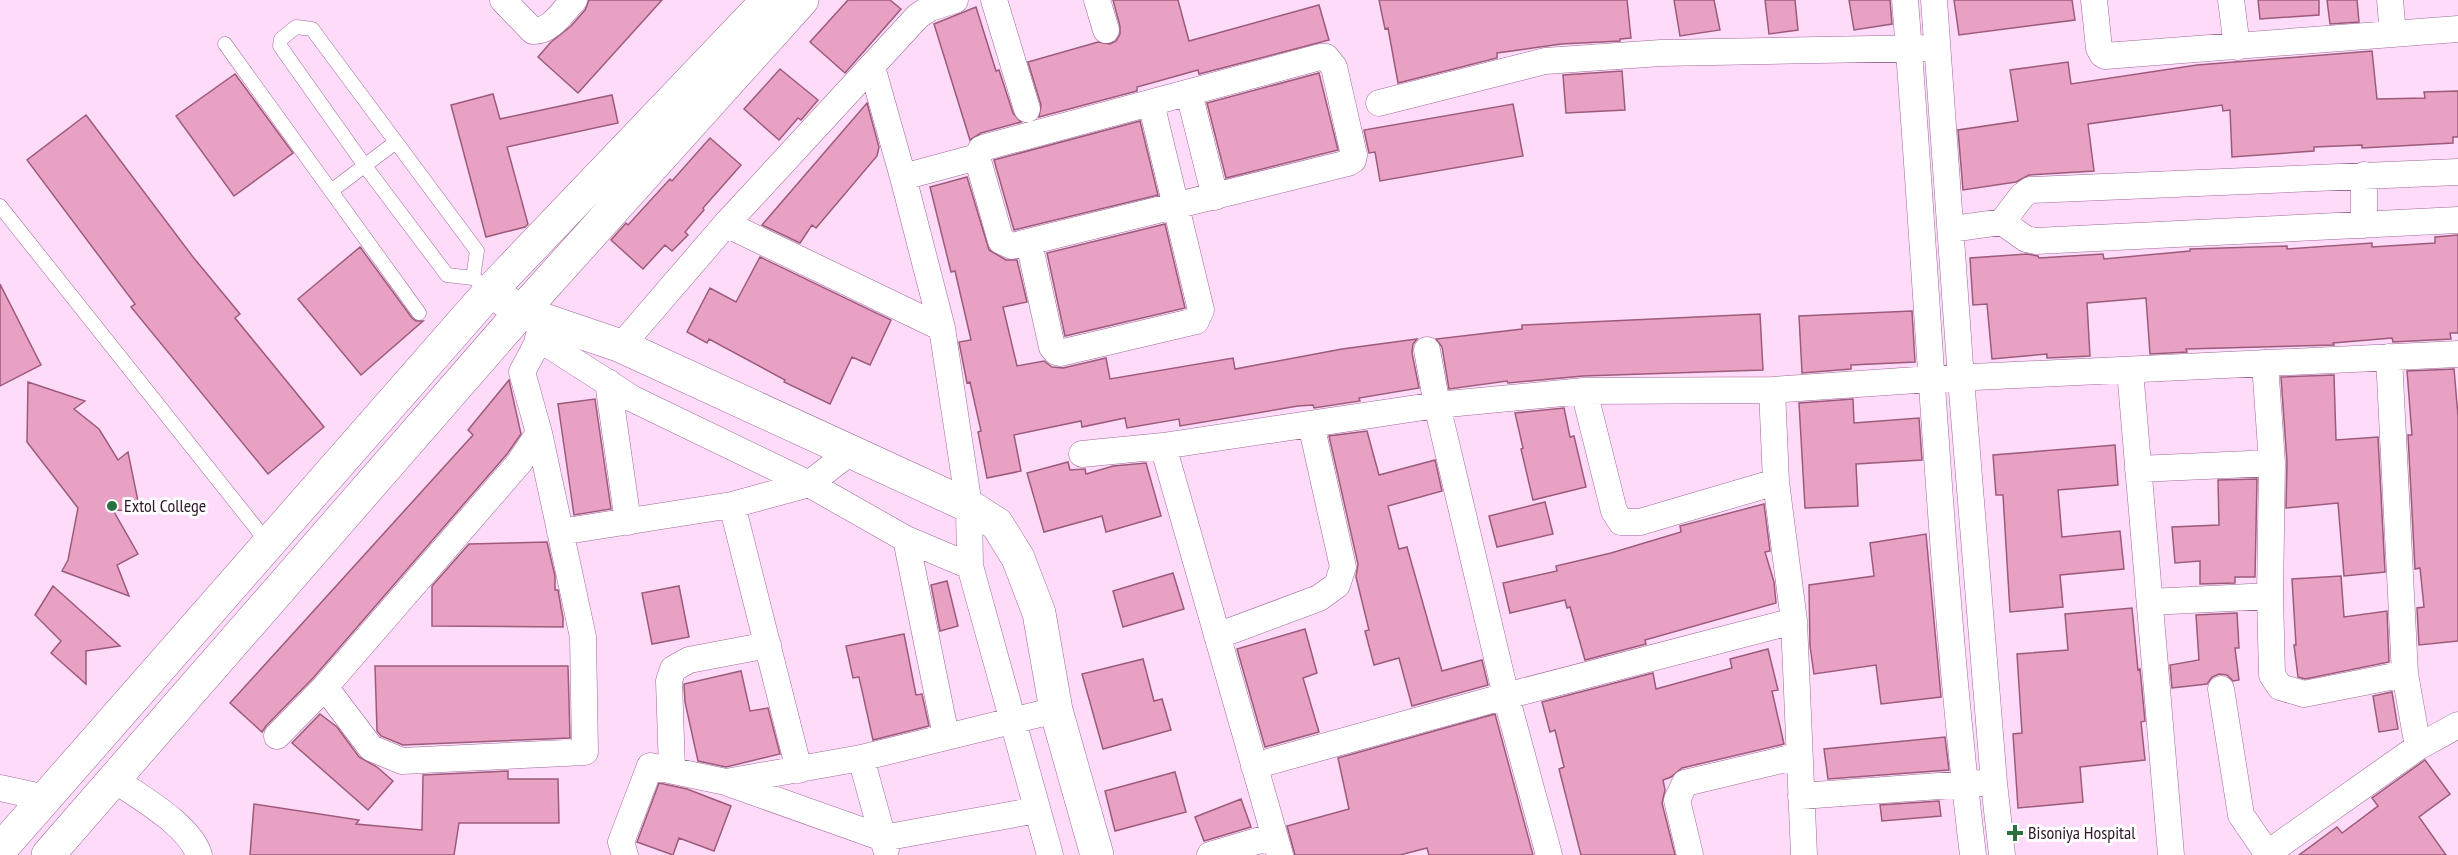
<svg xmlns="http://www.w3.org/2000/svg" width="2458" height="855" font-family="'PT Sans Narrow',sans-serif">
<rect width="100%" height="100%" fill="#ffdbfa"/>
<path fill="#e8a1c2" stroke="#9c5b7b" stroke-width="1.5" d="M 589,0 L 662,0 L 578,93 L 538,57 L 551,42 L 571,26 L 585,10 Z
M 848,0 L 890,0 L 901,9 L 845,73 L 810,42 Z
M 1113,0 L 1178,0 L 1189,41 L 1319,5 L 1329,40 L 1199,74 L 1198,70 L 1137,87 L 1137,91 L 1039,117 L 1041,105 L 1028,62 L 1098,42 L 1110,44 L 1116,41 L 1120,34 L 1120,26 Z
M 1379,0 L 1627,0 L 1631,38 L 1620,39 L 1620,41 L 1561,44 L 1497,53 L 1497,58 L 1398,83 L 1388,28 L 1385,29 Z
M 1674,0 L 1714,0 L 1720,30 L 1680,36 Z
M 1765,0 L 1795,0 L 1798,30 L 1769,34 Z
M 1849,0 L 1890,0 L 1892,24 L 1854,30 Z
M 1954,0 L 2072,0 L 2075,20 L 1959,35 Z
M 2258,0 L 2319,0 L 2319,15 L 2260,19 Z
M 2327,0 L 2357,0 L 2359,22 L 2330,24 Z
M 976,7 L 996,71 L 999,70 L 1013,113 L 1021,122 L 981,133 L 970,140 L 934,24 Z
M 2372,51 L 2377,99 L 2425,98 L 2424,92 L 2458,91 L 2458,137 L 2453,137 L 2453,143 L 2362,148 L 2362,145 L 2314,147 L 2314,151 L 2232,157 L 2230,110 L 2223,111 L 2222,105 L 2088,124 L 2094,171 L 2029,175 L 2016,182 L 1963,190 L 1958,130 L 2018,121 L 2010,70 L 2068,62 L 2071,84 L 2197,65 Z
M 780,69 L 818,100 L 801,120 L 798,118 L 779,140 L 744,109 Z
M 1622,71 L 1625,110 L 1566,113 L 1563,75 Z
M 1319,73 L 1338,150 L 1226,178 L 1207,103 Z
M 235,74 L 293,153 L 234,196 L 176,116 Z
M 493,94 L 500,119 L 612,95 L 618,123 L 507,147 L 528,224 L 525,227 L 486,237 L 451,105 Z
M 867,103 L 879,147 L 877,156 L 816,228 L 812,225 L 800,243 L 762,225 Z
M 1513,104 L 1523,156 L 1380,181 L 1375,152 L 1369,153 L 1364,130 Z
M 86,115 L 193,257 L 240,314 L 235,318 L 324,427 L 268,474 L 131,307 L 135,304 L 27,160 Z
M 1140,121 L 1158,195 L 1014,230 L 994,160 Z
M 710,138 L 741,165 L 703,208 L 704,210 L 685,232 L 688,235 L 672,251 L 665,245 L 643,269 L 611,240 L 626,223 L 628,225 L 670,179 L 672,181 Z
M 967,177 L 989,250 L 1006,260 L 1017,260 L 1027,302 L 1003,307 L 1017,366 L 1044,361 L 1052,367 L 1063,368 L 1106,358 L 1110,379 L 1233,358 L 1235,369 L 1342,349 L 1417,339 L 1413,344 L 1412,353 L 1419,388 L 1359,398 L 1360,401 L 1314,408 L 1313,405 L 1298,406 L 1180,426 L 1179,419 L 1127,428 L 1125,418 L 1082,427 L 1081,421 L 1014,435 L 1021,471 L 987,478 L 978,432 L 981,431 L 970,382 L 967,383 L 959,342 L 971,340 L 955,271 L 951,272 L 930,187 Z
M 1165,224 L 1185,308 L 1065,336 L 1047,253 Z
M 2458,235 L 2458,333 L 2450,333 L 2451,339 L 2393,342 L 2392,338 L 2333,343 L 2334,345 L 2186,349 L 2187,352 L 2150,354 L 2146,298 L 2087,303 L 2090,356 L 2047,358 L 2047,354 L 1992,359 L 1987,304 L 1973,305 L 1970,258 L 2027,254 L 2038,256 L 2039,258 L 2103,254 L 2104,259 L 2190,251 L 2190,249 L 2287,246 L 2287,249 L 2372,243 L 2372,247 L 2435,243 L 2435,237 Z
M 360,247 L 412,318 L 416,321 L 423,321 L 361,375 L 298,299 Z
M 760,257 L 891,320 L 870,365 L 852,357 L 830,404 L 784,382 L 785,380 L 709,339 L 707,343 L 687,332 L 710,288 L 736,302 Z
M 0,284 L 41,365 L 0,386 Z
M 1912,311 L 1915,362 L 1851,365 L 1851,369 L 1802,373 L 1799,316 Z
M 1760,314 L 1763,370 L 1583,376 L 1508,383 L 1507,381 L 1449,389 L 1442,347 L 1436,339 L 1522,329 L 1522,325 Z
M 2454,369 L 2458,416 L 2458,641 L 2419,645 L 2417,608 L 2424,607 L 2420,568 L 2415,569 L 2408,435 L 2412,435 L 2407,371 Z
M 2334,375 L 2336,440 L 2378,437 L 2385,572 L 2344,576 L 2338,503 L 2286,508 L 2287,462 L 2281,377 Z
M 509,380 L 521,434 L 507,454 L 314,677 L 266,726 L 262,732 L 230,703 L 473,435 L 468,430 Z
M 28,382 L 85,401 L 74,409 L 99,429 L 118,460 L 128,452 L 140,511 L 113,510 L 138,554 L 117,565 L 129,596 L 62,571 L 68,560 L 78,508 L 27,442 Z
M 595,399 L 611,509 L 574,515 L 558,404 Z
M 1853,399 L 1854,423 L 1919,418 L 1922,460 L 1856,464 L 1858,506 L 1805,508 L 1799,403 Z
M 1564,408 L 1570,437 L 1574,436 L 1586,487 L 1533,500 L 1521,449 L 1523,448 L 1515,413 Z
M 1367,431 L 1379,475 L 1435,460 L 1442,491 L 1388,506 L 1399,549 L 1407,547 L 1442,671 L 1482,660 L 1488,685 L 1412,706 L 1399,658 L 1374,665 L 1365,631 L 1369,630 L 1356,577 L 1358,564 L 1329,436 Z
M 2115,445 L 2118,485 L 2058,490 L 2062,537 L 2120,531 L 2124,569 L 2060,575 L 2063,607 L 2010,612 L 2003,495 L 1996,495 L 1993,455 Z
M 1068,462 L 1070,470 L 1085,469 L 1086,474 L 1113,466 L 1146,463 L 1161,516 L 1106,532 L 1102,516 L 1044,532 L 1027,473 Z
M 2257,479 L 2255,577 L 2235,577 L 2235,583 L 2200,584 L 2200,561 L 2175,563 L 2172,527 L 2219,525 L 2218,480 Z
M 1545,502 L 1553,534 L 1497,547 L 1489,516 Z
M 1764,504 L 1770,551 L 1765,552 L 1774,582 L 1776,603 L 1645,640 L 1646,644 L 1585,660 L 1570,607 L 1567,608 L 1565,600 L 1510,613 L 1503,583 L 1557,571 L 1556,566 L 1611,553 L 1681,532 L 1680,526 Z
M 1926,534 L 1941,697 L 1881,704 L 1876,665 L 1814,674 L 1810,646 L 1809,585 L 1874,576 L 1870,543 Z
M 547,542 L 555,576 L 555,590 L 558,590 L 563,618 L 563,627 L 432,626 L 432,586 L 469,544 Z
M 1173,573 L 1184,609 L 1123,627 L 1113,591 Z
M 2341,576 L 2344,617 L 2387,611 L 2389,662 L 2305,679 L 2298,677 L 2294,645 L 2296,645 L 2292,579 Z
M 947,581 L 958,626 L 940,631 L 931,585 Z
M 53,586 L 120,646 L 86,651 L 86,684 L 51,653 L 61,641 L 35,615 Z
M 679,586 L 689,637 L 652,644 L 642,593 Z
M 2132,608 L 2138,670 L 2140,669 L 2145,721 L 2141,722 L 2145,760 L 2080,767 L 2083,802 L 2018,808 L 2013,734 L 2022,733 L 2017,654 L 2068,650 L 2065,614 Z
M 2237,613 L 2239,648 L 2235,648 L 2239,680 L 2233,681 L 2227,675 L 2219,674 L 2212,677 L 2207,684 L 2172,688 L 2170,665 L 2199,660 L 2196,615 Z
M 1305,629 L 1317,673 L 1303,678 L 1319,732 L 1265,747 L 1237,649 Z
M 904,634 L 916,695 L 922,694 L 929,726 L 873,740 L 859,677 L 853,678 L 846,646 Z
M 1768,649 L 1778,690 L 1772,691 L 1784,744 L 1682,768 L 1671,777 L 1663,780 L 1665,790 L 1662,803 L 1675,855 L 1581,855 L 1559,769 L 1564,767 L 1555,730 L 1550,732 L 1542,702 L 1653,673 L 1656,689 L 1732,668 L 1730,659 Z
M 1143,659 L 1154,701 L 1162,699 L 1171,730 L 1103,749 L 1082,674 Z
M 375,666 L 568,666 L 570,738 L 403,745 L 381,736 L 377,731 Z
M 741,671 L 750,711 L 768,708 L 780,754 L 726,767 L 698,761 L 685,702 L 684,684 Z
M 2392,692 L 2398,729 L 2379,732 L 2373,696 Z
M 320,714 L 337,727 L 359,757 L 377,767 L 393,781 L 368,810 L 292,743 Z
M 1495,714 L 1533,855 L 1429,855 L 1427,848 L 1400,855 L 1295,855 L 1287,826 L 1349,809 L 1338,758 Z
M 1945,737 L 1949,770 L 1828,779 L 1824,749 Z
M 2425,760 L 2450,794 L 2419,817 L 2446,855 L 2299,855 L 2337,827 L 2342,833 L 2378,806 L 2372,798 Z
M 508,771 L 508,779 L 558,779 L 559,823 L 459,823 L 454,855 L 250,855 L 254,804 L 359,820 L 356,824 L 422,830 L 423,775 Z
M 1175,772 L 1186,812 L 1115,831 L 1105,791 Z
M 659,783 L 687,789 L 731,806 L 714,851 L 679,838 L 673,855 L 637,842 Z
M 1241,799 L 1251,827 L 1204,841 L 1195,817 Z
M 1939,801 L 1941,816 L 1882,821 L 1880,805 Z"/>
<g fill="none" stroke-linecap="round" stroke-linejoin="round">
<g stroke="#9e6999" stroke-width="15">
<path id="lane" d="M 225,44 L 419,313
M 331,191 L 396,142
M 0,206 L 268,543
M 473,278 L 477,251 L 312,29 L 296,27 L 281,39 L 280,46 L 365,166 L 447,275 L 473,278 L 491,290"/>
</g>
<g stroke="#9e6999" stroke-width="27">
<path id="street" d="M 503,0 L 533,31 C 551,32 562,12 574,0
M 994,0 L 1027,109
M 1097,0 L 1106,30
M 1905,0 C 1928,285 1939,571 1973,855
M 1934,0 L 1961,379 L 1994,783 L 2002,855
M 2094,0 L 2099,48 L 2102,54 L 2105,56 L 2458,29
M 2231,0 L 2237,47
M 2390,0 L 2393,34
M 872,67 L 903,177 L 942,328 L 969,506 L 970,566 L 1050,855
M 1189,93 L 1215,197
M 1379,103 L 1545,61 L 1661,53 L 1926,48
M 903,177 L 977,157 L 981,149 L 986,147 L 1320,57 L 1326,57 L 1334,67 L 1354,155 L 1353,160 L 1348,163 L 1012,246 L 1001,241 L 977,157
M 2002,222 L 2022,196 L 2030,190 L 2458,172
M 726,224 L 942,328
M 2364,225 L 2364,175
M 1952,229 L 2002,222 L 2026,239 L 2036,241 L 2458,220
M 1029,243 L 1052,347 L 1056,352 L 1060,353 L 1196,321 L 1201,310 L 1151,103
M 538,338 L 633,399 L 809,484 L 906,539 L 970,566
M 621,346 L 726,224 L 918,16 L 930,8 L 955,0
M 1427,350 L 1437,405 L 1506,696 L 1549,855
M 2389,357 L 2405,674 L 2418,747
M 2265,363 L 2272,463 L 2270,596 L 2272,675 L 2280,687 L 2304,694 L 2405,674
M 2130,370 L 2171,855
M 608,382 L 628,522
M 1772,390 L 1776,482 L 1794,621 L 1804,855
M 1584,391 L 1614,511 L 1621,522 L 1640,522 L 1776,482
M 1163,446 L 1280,855
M 1082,454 L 1163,446 L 1437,405 L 1584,391 L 1772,390 L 1931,379 L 2458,354
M 2138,469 L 2272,463
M 732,505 L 799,770
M 560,532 L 732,505 L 809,484 L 850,452
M 906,539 L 946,736
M 2150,602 L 2270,596
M 1217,636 L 1319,598 L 1337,585 L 1343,567 L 1311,424
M 325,687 L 371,748 L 402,761 L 585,752 L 583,637 L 539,433
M 2221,689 L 2241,815 L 2267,853
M 277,736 L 325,687 L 519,463 L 539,433 L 522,372 L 549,321
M 861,758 L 886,849
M 1254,766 L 1506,696 L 1794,621
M 672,770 L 669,681 L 673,669 L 689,660 L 768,645
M 114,779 C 140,798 189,824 199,855
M 728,783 L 883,838 L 1037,810
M 0,788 L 46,798
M 1801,796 L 1981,783
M 625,855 L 621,842 L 650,766 L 726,782 L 861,758 L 1056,710
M 1210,855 L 1274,836
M 1690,855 L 1677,800 L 1685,783 L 1799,756
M 2265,855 L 2418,747 L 2458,725"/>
</g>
<g stroke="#9e6999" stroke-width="34">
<path id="secondary" d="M 504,300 L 521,312 L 621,346 L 969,506 L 997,524 L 1018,558 L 1039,613 L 1056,710 L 1097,855
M 0,850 L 491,290 L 768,0
M 48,855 L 521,312 L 802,0"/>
</g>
<use href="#lane" stroke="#fff" stroke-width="14"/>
<use href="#street" stroke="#fff" stroke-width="26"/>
<use href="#secondary" stroke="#fff" stroke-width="33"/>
</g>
<g fill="#29713e" stroke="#fff" stroke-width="2">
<circle cx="112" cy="506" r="6"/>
<path d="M2012 824h6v6h6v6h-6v6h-6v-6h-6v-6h6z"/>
</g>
<g text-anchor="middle" stroke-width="6" stroke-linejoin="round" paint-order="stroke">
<g font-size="18" fill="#2d182b" stroke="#fff" text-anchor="start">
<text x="124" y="512">Extol College</text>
<text x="2028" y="839">Bisoniya Hospital</text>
</g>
</g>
</svg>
